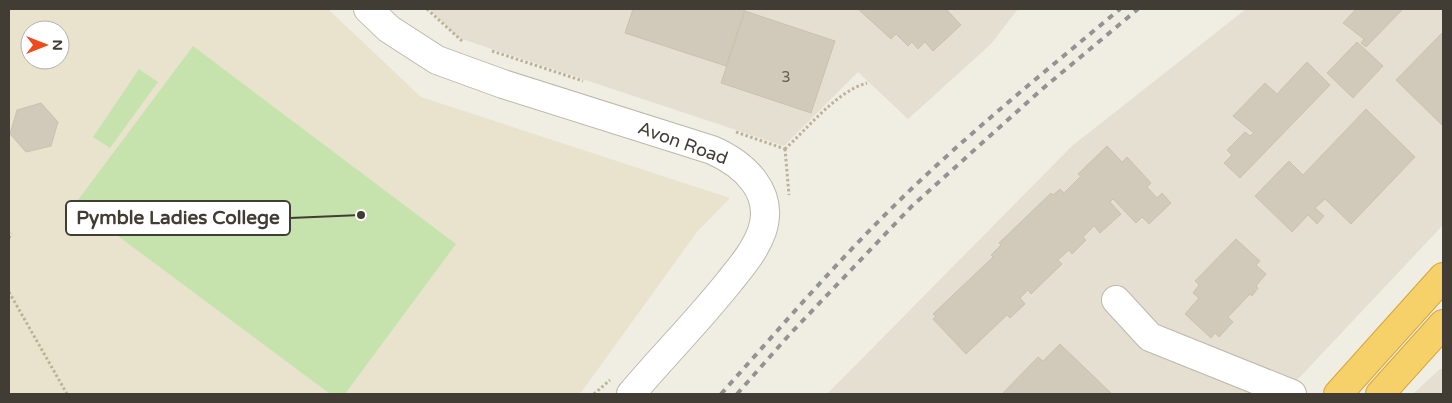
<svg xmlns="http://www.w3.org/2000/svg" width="1452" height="403" font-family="'Varela Round',sans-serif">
<rect width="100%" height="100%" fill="#f0ede3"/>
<path fill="#e4dfd1" d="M 429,9 L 1018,9 L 991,44 L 908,119 L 858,72 L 784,146 L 459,38 Z
M 1246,9 L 1443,9 L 1443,225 L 1284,394 L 827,394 L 1072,146 Z
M 1440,369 L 1443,369 L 1443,394 L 1413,394 Z"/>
<path fill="#e9e3cd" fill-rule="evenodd" d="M 9,9 L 328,9 L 421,97 L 730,198 L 697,232 L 580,394 L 9,394 ZM 30,30 L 60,30 L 60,60 L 30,60 Z"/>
<path fill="#c7e3ad" d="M 193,46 L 456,244 L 345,394 L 330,394 L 75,204 Z
M 139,69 L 158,82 L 110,148 L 93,137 Z"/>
<path fill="#d1c9b9" stroke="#cbc2ad" d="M 633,9 L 745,9 L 726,66 L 625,33 Z
M 858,9 L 946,9 L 961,25 L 933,51 L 925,42 L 918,49 L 912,42 L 908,46 L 896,34 L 891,39 Z
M 1356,9 L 1403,9 L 1366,47 L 1361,43 L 1364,39 L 1343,23 Z
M 745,11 L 835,41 L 811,113 L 721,83 Z
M 1443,32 L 1443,126 L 1396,80 Z
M 1357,42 L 1383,66 L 1353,98 L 1327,73 Z
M 1307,62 L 1330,85 L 1240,178 L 1224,163 L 1232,155 L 1227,150 L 1245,132 L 1250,136 L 1254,133 L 1233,116 L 1265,83 L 1277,94 Z
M 41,103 L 58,122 L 51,146 L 26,152 L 10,134 L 17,110 Z
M 1366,109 L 1415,157 L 1351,224 L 1325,199 L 1315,208 L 1324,216 L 1317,224 L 1308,215 L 1292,232 L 1255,196 L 1289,161 L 1303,175 Z
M 1107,146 L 1122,162 L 1127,157 L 1151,183 L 1147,187 L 1157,198 L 1162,193 L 1171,203 L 1149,224 L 1142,217 L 1136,223 L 1113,199 L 1110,202 L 1121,214 L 1100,233 L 1094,226 L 1083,237 L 1086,240 L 1072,254 L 1069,250 L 1058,260 L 1062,264 L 1031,294 L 1028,290 L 1020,298 L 1025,304 L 1010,318 L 1007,315 L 966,354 L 933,319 L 936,316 L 933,314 L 993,257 L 991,255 L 1001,245 L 999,243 L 1051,193 L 1053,195 L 1060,189 L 1064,193 L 1081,176 L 1078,174 Z
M 1236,239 L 1260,261 L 1256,265 L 1266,274 L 1256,286 L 1258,288 L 1252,296 L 1250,294 L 1228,317 L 1233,322 L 1219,337 L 1215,333 L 1211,338 L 1185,314 L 1199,298 L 1193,293 L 1199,285 L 1195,281 Z
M 1060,344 L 1112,394 L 1002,394 L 1038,357 L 1043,361 Z"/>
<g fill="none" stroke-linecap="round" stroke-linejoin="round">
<g stroke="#beb8a9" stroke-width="30">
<path id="minor" d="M 368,9 L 389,29 L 437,60 L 503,84 L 712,150 C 744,164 775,192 762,231 C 755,251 741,267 729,282 C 698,321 663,356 631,394
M 1116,300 L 1150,337 L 1292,394"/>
</g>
<g stroke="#d4a539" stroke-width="30">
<path id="highway" d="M 1338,394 L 1443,277
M 1380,394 L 1443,324"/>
</g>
<path stroke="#bcb298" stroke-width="3" stroke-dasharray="2.5 2.5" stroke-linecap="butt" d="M 427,9 L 462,41
M 492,51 L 583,81
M 736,132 L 785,149
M 785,149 L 789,195
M 785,149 C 808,128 837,91 867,83
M 9,238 L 11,233
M 9,292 L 67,394
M 594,394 L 610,380"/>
<use href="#minor" stroke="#fff" stroke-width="28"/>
<use href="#highway" stroke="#f6d069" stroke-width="28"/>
<path stroke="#939393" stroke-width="4" stroke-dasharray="6 6" stroke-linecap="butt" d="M 721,394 C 780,328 839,259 903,197 C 971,131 1047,70 1120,9
M 737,394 L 790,334 L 911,207 L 1041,90 L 1138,9"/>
</g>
<g text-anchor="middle" stroke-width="4.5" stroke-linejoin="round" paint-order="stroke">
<g font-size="15" fill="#666055">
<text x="786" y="82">3</text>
</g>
<g font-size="18" fill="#423d34" stroke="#fff">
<text transform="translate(683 143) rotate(20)" y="6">Avon Road</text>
</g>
</g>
<path fill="none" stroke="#423d34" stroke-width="2" d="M361 215L290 218"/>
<circle fill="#423d34" stroke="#fff" stroke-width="2" cx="361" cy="215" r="5"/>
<rect fill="#fff" stroke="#423d34" stroke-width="2" x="66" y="201" width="224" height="34" rx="5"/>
<g font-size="19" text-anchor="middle" font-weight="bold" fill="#423d34">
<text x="178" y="224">Pymble Ladies College</text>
</g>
<rect width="1452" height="403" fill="none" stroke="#423d34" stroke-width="20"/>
<g transform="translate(45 45) rotate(90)"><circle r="24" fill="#ffffff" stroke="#b3b1ae"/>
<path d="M0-4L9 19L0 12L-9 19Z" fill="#ee4a1c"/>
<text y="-8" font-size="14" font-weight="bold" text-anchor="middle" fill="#423d34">N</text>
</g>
</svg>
